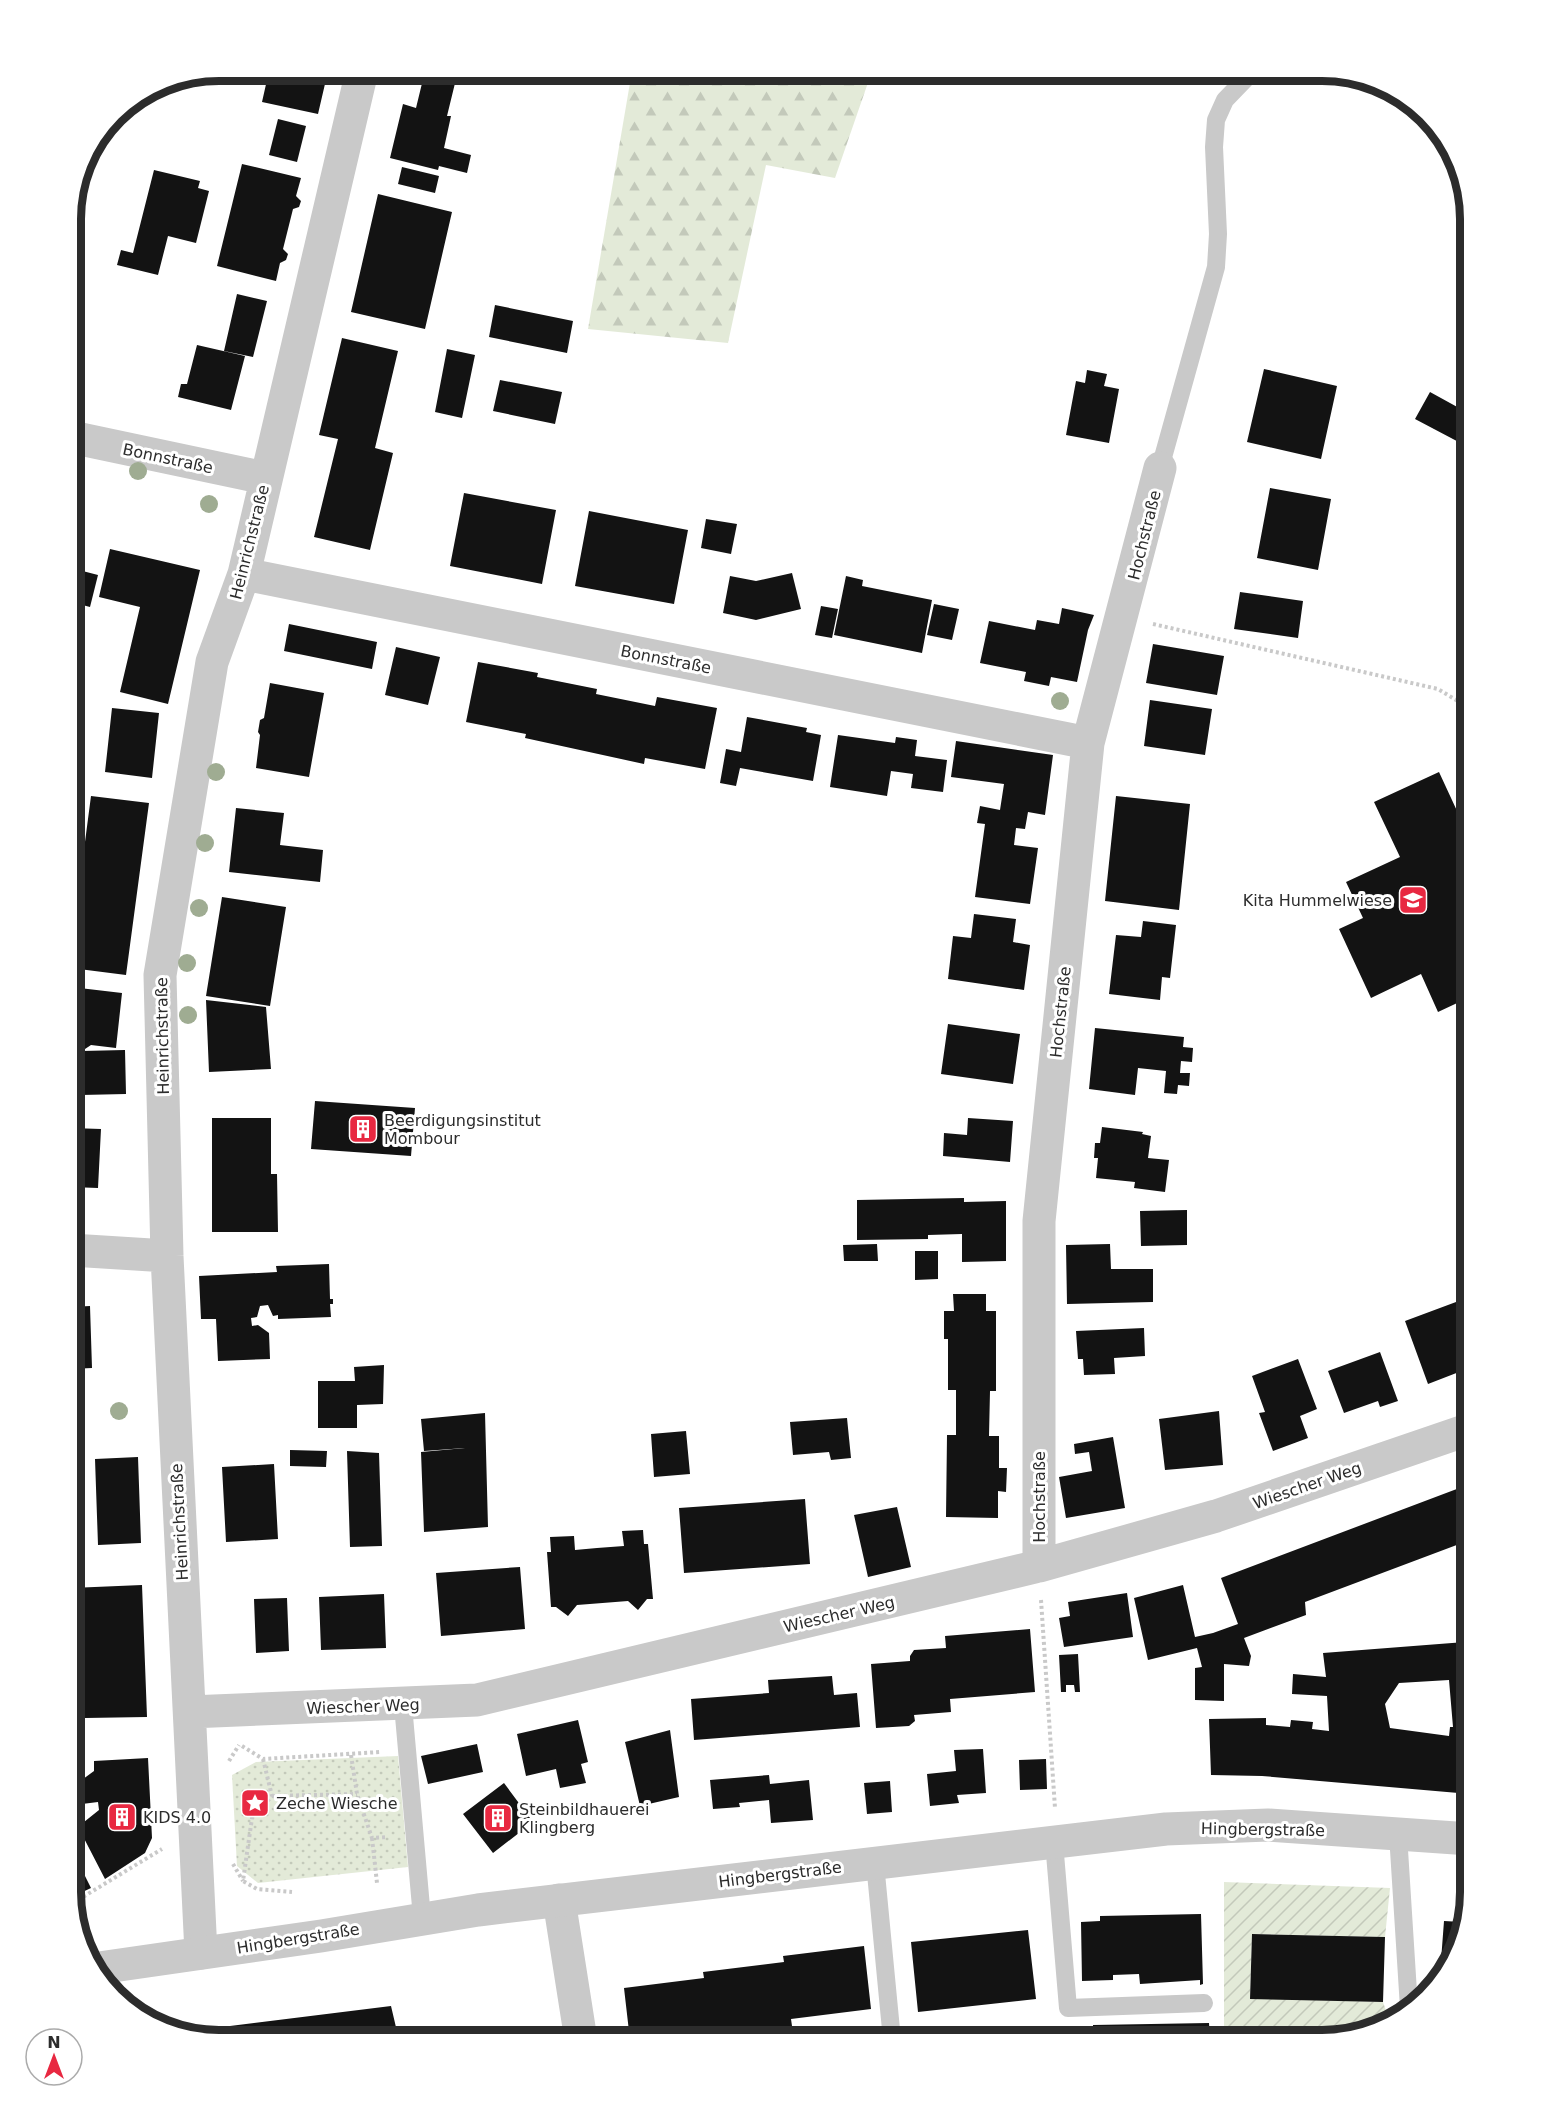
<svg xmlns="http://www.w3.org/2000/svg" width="1541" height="2111" font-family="'DejaVu Sans',sans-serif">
<defs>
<pattern id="grass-dots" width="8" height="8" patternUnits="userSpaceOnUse" patternTransform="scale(1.5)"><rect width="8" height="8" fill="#e3ead8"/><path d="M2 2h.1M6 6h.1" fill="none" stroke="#c3c9ba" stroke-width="1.8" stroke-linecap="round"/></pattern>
<pattern id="forest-firs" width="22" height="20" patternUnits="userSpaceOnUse" patternTransform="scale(1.5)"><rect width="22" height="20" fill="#e3ead8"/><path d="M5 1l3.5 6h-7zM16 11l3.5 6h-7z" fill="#c3c9ba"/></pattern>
<pattern id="garden-furrows" width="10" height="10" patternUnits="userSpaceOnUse" patternTransform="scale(1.5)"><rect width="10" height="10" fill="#e3ead8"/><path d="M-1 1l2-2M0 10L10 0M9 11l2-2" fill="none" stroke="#c3c9ba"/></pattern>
</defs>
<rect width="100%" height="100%" fill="#fff"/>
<path fill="url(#grass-dots)" d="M 398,1756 L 408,1867 L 258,1883 L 237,1866 L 232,1775 L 256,1762 Z"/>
<path fill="url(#forest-firs)" d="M 632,71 L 872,71 L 835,178 L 766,165 L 728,343 L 588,329 Z"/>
<path fill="url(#garden-furrows)" d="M 1224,1882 L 1390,1888 L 1385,1937 L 1252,1934 L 1250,1998 L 1383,2002 L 1390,2022 L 1322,2040 L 1224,2040 Z"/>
<path fill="#131313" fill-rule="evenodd" d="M 269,71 L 328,71 L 318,114 L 262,102 Z
M 425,71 L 467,71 L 466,76 L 457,75 L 447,116 L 451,116 L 444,148 L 471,155 L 467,173 L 439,166 L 438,170 L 390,158 L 403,104 L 416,108 Z
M 278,119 L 306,126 L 297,162 L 269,155 Z
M 242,164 L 301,178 L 296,196 L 301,201 L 299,207 L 293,209 L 283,249 L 288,254 L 286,260 L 280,263 L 276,281 L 217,266 Z
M 402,167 L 439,176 L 435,193 L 398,184 Z
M 154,170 L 200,181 L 198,188 L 209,191 L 196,243 L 168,236 L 158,275 L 117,265 L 121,250 L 133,253 Z
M 378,194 L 452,212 L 425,329 L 351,312 Z
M 237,294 L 267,301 L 253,357 L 224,351 Z
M 495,305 L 573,321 L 567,353 L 489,337 Z
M 342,338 L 398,351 L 375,448 L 393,453 L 370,550 L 314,537 L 338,439 L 319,435 Z
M 197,345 L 245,356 L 231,410 L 178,397 L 181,384 L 187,384 Z
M 447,349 L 475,355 L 462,418 L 435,412 Z
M 1264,369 L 1337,386 L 1321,459 L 1247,442 Z
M 1087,370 L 1107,374 L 1104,386 L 1119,389 L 1109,443 L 1066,435 L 1076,381 L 1085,383 Z
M 500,380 L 562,392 L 555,424 L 493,411 Z
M 1430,392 L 1470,414 L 1470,448 L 1415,419 Z
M 1270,488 L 1331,499 L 1318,570 L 1257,558 Z
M 464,493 L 556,510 L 542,584 L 450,566 Z
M 589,511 L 688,530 L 674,604 L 575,586 Z
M 706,519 L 737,524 L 731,554 L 701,548 Z
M 110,549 L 200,570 L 168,704 L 120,692 L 140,607 L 99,597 Z
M 71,568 L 98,575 L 90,607 L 71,602 Z
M 792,573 L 801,609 L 756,620 L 723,613 L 730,576 L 756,581 Z
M 846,576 L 863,580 L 862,586 L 932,600 L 922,653 L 834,635 Z
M 1240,592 L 1303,601 L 1298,638 L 1234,629 Z
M 934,604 L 959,609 L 952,640 L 927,635 Z
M 821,606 L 838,609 L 832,638 L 815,635 Z
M 1062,608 L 1094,615 L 1088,630 L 1077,682 L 1051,677 L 1049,686 L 1024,681 L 1026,672 L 980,663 L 989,621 L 1035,630 L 1037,620 L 1059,624 Z
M 289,624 L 377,642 L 372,669 L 284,651 Z
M 1153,644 L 1224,656 L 1217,695 L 1146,683 Z
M 396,647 L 440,657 L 428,705 L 385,695 Z
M 478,662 L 538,673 L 537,677 L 597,689 L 596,694 L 655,706 L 657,697 L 717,708 L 705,769 L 645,758 L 644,764 L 525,738 L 526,734 L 466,722 Z
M 270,683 L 324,693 L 309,777 L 256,768 L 260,735 L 258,732 L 260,720 L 264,718 Z
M 1150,700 L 1212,709 L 1205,755 L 1144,746 Z
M 112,708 L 159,713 L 152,778 L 105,772 Z
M 747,717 L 807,728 L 806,732 L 821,735 L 813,781 L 740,768 L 736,786 L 720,783 L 726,749 L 741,752 Z
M 838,735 L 895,743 L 896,737 L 917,740 L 915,756 L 947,760 L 943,792 L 911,788 L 913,774 L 891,771 L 887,796 L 830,787 Z
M 956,741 L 1053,755 L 1045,815 L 1028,812 L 1025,829 L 1016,828 L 1014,845 L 1038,848 L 1030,904 L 975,897 L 985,824 L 977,823 L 980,806 L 1000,810 L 1004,784 L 951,777 Z
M 1439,772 L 1470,839 L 1470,997 L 1438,1012 L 1421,974 L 1371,998 L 1339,929 L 1363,918 L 1346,882 L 1400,857 L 1374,802 Z
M 91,796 L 149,803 L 126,975 L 71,968 L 71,949 Z
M 1116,796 L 1190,804 L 1179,910 L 1105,901 Z
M 236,808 L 284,813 L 280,845 L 323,850 L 320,882 L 229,872 Z
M 222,897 L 286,907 L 270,1006 L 206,996 Z
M 974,914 L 1016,919 L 1013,942 L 1030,945 L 1024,990 L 948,979 L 953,936 L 971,938 Z
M 1143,921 L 1176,925 L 1170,978 L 1162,977 L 1160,1000 L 1109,994 L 1116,935 L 1141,937 Z
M 71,987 L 122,993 L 116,1048 L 91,1045 L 82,1051 L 125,1050 L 126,1094 L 81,1095 L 81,1054 L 71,1055 L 71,1020 L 74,1009 L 71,1009 Z
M 206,1000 L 266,1007 L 271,1069 L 209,1072 Z
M 948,1024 L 1020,1034 L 1013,1084 L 941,1074 Z
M 1095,1028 L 1184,1037 L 1183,1047 L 1193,1048 L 1192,1062 L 1181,1061 L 1180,1073 L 1190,1073 L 1189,1086 L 1178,1085 L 1177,1094 L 1164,1093 L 1166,1071 L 1138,1068 L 1135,1095 L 1089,1089 Z
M 315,1101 L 415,1108 L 411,1156 L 311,1149 Z
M 212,1118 L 271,1118 L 271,1174 L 277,1174 L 278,1232 L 212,1232 Z
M 968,1118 L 1013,1121 L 1010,1162 L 943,1156 L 944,1133 L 967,1135 Z
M 1102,1127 L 1143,1132 L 1142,1134 L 1151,1136 L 1148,1158 L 1169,1160 L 1165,1192 L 1134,1188 L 1135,1182 L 1096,1178 L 1098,1158 L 1094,1158 L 1095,1143 L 1100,1143 Z
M 71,1128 L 101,1129 L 98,1188 L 71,1187 Z
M 964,1198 L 964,1202 L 1006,1201 L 1006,1261 L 962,1262 L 962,1234 L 928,1235 L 928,1239 L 857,1240 L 857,1200 Z
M 1187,1210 L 1187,1245 L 1141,1246 L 1140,1211 Z
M 877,1244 L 878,1261 L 844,1261 L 843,1245 Z
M 1110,1244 L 1111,1269 L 1153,1269 L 1153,1302 L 1067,1304 L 1066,1245 Z
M 915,1251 L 938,1251 L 938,1279 L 915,1280 Z
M 329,1264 L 330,1299 L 333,1299 L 333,1304 L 330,1304 L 331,1317 L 278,1319 L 278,1315 L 273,1316 L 268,1305 L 260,1306 L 257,1317 L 251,1318 L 252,1326 L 258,1325 L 269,1333 L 270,1359 L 218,1361 L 216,1319 L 201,1319 L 199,1276 L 277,1272 L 276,1266 Z
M 953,1294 L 986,1294 L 986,1311 L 996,1311 L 996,1391 L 990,1391 L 989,1436 L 999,1436 L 999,1468 L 1007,1468 L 1006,1492 L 998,1491 L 998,1518 L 946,1517 L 947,1435 L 956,1435 L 956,1390 L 948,1390 L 948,1339 L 944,1339 L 944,1311 L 954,1311 Z
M 1456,1302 L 1470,1342 L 1470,1374 L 1460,1378 L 1459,1372 L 1428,1384 L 1405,1321 Z
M 90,1306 L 92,1368 L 71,1369 L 71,1307 Z
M 1144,1328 L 1145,1356 L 1114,1358 L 1115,1374 L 1084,1375 L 1083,1359 L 1078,1359 L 1076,1331 Z
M 1380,1352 L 1398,1401 L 1380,1407 L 1378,1401 L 1344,1413 L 1328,1371 Z
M 1298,1359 L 1317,1409 L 1300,1416 L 1308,1438 L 1273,1451 L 1259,1413 L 1265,1412 L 1252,1376 Z
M 384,1365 L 383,1404 L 357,1405 L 357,1428 L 318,1428 L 318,1381 L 355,1381 L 354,1367 Z
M 1219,1411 L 1223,1465 L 1165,1470 L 1159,1419 Z
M 485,1413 L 488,1527 L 424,1532 L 421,1452 L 465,1448 L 424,1451 L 421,1419 Z
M 847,1418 L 851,1458 L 831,1460 L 829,1452 L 793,1455 L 790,1422 Z
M 686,1431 L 690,1474 L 654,1477 L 651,1434 Z
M 1113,1437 L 1125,1508 L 1066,1518 L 1059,1477 L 1092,1471 L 1089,1452 L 1075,1454 L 1074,1444 Z
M 290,1450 L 327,1451 L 326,1467 L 290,1466 Z
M 347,1451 L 379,1453 L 382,1546 L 350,1547 Z
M 138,1457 L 141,1543 L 98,1545 L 95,1459 Z
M 274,1464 L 278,1539 L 226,1542 L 222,1467 Z
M 1470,1484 L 1470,1540 L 1305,1602 L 1306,1615 L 1244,1638 L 1251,1656 L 1249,1666 L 1224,1664 L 1224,1701 L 1195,1700 L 1195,1668 L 1202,1667 L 1197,1648 L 1148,1660 L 1134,1598 L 1183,1585 L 1195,1637 L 1213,1633 L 1238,1624 L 1221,1578 Z
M 805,1499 L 810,1564 L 684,1573 L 679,1508 Z
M 897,1507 L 911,1567 L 868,1577 L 854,1515 Z
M 643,1530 L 644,1544 L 648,1544 L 653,1599 L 647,1599 L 638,1610 L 628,1601 L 577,1605 L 568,1616 L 556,1607 L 551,1607 L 547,1552 L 551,1552 L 550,1537 L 574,1536 L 575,1550 L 597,1548 L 624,1546 L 622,1531 Z
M 520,1567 L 525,1629 L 441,1636 L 436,1573 Z
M 142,1585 L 147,1717 L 85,1718 L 71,1705 L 71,1588 Z
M 1127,1593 L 1133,1637 L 1064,1647 L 1059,1618 L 1070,1616 L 1068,1602 Z
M 384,1594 L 386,1648 L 321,1650 L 319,1597 Z
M 287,1598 L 289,1651 L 256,1653 L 254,1599 Z
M 1030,1629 L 1035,1692 L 950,1699 L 951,1712 L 914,1715 L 915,1721 L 909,1726 L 876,1728 L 871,1664 L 910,1661 L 910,1656 L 914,1650 L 946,1648 L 945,1636 Z
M 1465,1642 L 1470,1707 L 1470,1794 L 1262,1776 L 1211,1775 L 1209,1719 L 1266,1718 L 1266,1725 L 1290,1727 L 1291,1720 L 1313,1722 L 1312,1729 L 1329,1731 L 1327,1696 L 1292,1694 L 1293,1674 L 1326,1677 L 1323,1653 ZM 1449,1680 L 1453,1727 L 1450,1727 L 1449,1736 L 1390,1728 L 1385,1704 L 1399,1683 Z
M 1078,1654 L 1080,1692 L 1075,1692 L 1074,1685 L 1066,1685 L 1066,1692 L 1061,1692 L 1059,1655 Z
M 832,1676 L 834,1695 L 857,1693 L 860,1727 L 694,1740 L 691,1699 L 769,1693 L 768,1680 Z
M 578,1720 L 588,1762 L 581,1764 L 586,1783 L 560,1788 L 556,1769 L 526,1776 L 517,1734 Z
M 670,1730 L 679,1797 L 640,1806 L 625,1742 Z
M 477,1744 L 483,1772 L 428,1784 L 421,1756 Z
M 983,1749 L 986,1793 L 957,1795 L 959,1803 L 930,1806 L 927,1774 L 956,1771 L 954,1750 Z
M 148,1758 L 152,1838 L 145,1853 L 105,1879 L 74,1819 L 81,1815 L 84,1822 L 99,1810 L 98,1802 L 82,1804 L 79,1782 L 94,1771 L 94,1761 Z
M 1046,1759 L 1047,1789 L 1020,1790 L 1019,1760 Z
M 769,1775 L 770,1784 L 809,1780 L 813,1820 L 771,1823 L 769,1800 L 739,1803 L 740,1807 L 713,1809 L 710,1780 Z
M 890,1781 L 892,1812 L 867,1814 L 864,1783 Z
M 504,1783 L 533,1822 L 493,1853 L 463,1814 Z
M 71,1848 L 91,1888 L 72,1897 L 70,1892 Z
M 1201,1914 L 1203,1984 L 1200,1985 L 1200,1980 L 1140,1984 L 1139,1974 L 1113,1975 L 1113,1980 L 1082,1981 L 1081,1922 L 1100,1921 L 1100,1916 Z
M 1444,1921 L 1462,1922 L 1450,1967 L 1443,1974 L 1440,1974 Z
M 1028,1930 L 1036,1999 L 918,2012 L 911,1942 Z
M 1252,1934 L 1385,1937 L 1383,2002 L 1250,1999 Z
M 864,1946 L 871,2009 L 791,2019 L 792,2026 L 711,2036 L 712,2040 L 630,2040 L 624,1988 L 704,1978 L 703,1972 L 784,1962 L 783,1956 Z
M 391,2006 L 399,2040 L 210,2040 L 182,2032 Z
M 1209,2023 L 1210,2040 L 1093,2040 L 1093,2025 Z"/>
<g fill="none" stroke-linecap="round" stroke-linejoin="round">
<path stroke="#c9c9c9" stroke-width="4" stroke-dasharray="3 3" stroke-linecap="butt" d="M 1153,624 L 1438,689 L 1461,703 L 1470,716
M 1041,1600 L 1055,1808
M 242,1746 L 263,1759 L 380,1752
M 351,1755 L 357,1794 L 372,1838 L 388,1837
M 263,1759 L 272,1796 L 252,1818 L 243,1881 L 257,1889 L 292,1892
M 229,1761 L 239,1745
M 272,1796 L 357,1794
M 372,1838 L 377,1883
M 233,1864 L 243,1881
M 73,1903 L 162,1849
M 1055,2031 L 1056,2040"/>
<path stroke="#c9c9c9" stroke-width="18" d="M 1160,468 L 1216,267 L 1218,234 L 1214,147 L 1216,120 L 1225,100 L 1253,71
M 403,1705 L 422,1918
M 1398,1834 L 1409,2008
M 1054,1842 L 1068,2008 L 1204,2003
M 875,1863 L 892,2040"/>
<path stroke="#c9c9c9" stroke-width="33" d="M 71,437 L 265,478
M 244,574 L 1088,743
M 71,1250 L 167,1256
M 1039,1566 L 1039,1221 L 1088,743 L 1160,468
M 190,1712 L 477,1700 L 1039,1566 L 1216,1516 L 1470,1429
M 559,1900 L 581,2040
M 201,1953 L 167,1256 L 160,975 L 212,662 L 244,574 L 362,71"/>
<path stroke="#c9c9c9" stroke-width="33" d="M 92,1969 L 321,1936 L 478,1910 L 1166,1829 L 1268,1825 L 1470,1839"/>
</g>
<g fill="#9fac92">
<circle cx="138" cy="471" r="9"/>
<circle cx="209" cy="504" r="9"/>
<circle cx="1060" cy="701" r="9"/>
<circle cx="216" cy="772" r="9"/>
<circle cx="205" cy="843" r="9"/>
<circle cx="199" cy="908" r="9"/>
<circle cx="187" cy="963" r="9"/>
<circle cx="188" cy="1015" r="9"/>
<circle cx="119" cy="1411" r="9"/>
</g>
<defs>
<g id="school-square" transform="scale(1.5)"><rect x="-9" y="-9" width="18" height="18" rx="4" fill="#e82841" stroke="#fff"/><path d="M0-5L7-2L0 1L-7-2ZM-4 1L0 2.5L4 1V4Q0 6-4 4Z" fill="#fff"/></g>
<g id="building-square" transform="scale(1.5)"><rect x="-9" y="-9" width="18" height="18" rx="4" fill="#e82841" stroke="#fff"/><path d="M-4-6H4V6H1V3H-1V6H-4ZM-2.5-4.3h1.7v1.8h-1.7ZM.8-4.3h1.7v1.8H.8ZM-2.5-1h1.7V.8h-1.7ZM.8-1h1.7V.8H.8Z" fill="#fff"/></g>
<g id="sight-square" transform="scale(1.5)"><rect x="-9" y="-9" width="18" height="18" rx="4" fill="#e82841" stroke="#fff"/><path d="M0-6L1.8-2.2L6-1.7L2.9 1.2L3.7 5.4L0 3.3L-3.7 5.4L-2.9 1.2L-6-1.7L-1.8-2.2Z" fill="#fff"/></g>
</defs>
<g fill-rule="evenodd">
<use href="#school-square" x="1413" y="900"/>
<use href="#building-square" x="363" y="1129"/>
<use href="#sight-square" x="255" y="1803"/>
<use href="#building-square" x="122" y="1817"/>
<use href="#building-square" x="498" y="1818"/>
</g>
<g text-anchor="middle" stroke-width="6" stroke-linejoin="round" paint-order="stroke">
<g font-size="16" fill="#2c2c2c" stroke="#fff">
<text transform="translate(168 458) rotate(12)" y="6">Bonnstraße</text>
<text transform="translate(1144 535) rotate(-76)" y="6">Hochstraße</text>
<text transform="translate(249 542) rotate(-76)" y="6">Heinrichstraße</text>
<text transform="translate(666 659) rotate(11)" y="6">Bonnstraße</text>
<text transform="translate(1060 1012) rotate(-84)" y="6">Hochstraße</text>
<text transform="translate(162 1036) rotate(-91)" y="6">Heinrichstraße</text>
<text transform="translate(1307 1485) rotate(-19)" y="6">Wiescher Weg</text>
<text transform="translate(1039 1497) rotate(-90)" y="6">Hochstraße</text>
<text transform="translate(179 1522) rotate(-93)" y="6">Heinrichstraße</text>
<text transform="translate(839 1614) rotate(-13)" y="6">Wiescher Weg</text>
<text transform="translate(363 1706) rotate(-2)" y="6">Wiescher Weg</text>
<text transform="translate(1263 1829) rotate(1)" y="6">Hingbergstraße</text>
<text transform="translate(780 1874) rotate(-7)" y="6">Hingbergstraße</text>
<text transform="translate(298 1938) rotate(-9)" y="6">Hingbergstraße</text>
</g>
<g font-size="16" fill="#2c2c2c" stroke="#fff" text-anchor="start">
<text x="1392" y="906" text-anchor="end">Kita Hummelwiese</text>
<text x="384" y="1126">Beerdigungsinstitut<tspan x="384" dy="18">Mombour</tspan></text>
<text x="276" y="1809">Zeche Wiesche</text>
<text x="519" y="1815">Steinbildhauerei<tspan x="519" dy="18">Klingberg</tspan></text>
<text x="143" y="1823">KIDS 4.0</text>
</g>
</g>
<path d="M0 0H1541V2111H0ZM219 81H1322A138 138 0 0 1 1460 219V1892A138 138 0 0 1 1322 2030H219A138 138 0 0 1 81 1892V219A138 138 0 0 1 219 81Z" fill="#fff" fill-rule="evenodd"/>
<path fill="none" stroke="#2c2c2c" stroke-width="8" d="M219 81H1322A138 138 0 0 1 1460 219V1892A138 138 0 0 1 1322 2030H219A138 138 0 0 1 81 1892V219A138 138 0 0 1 219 81Z"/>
<g transform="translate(54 2057)"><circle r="28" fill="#ffffff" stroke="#ababab" stroke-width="1.5"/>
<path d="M0-4.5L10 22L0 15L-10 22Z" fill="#e82841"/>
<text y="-9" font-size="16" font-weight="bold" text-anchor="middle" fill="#2c2c2c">N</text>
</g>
</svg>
